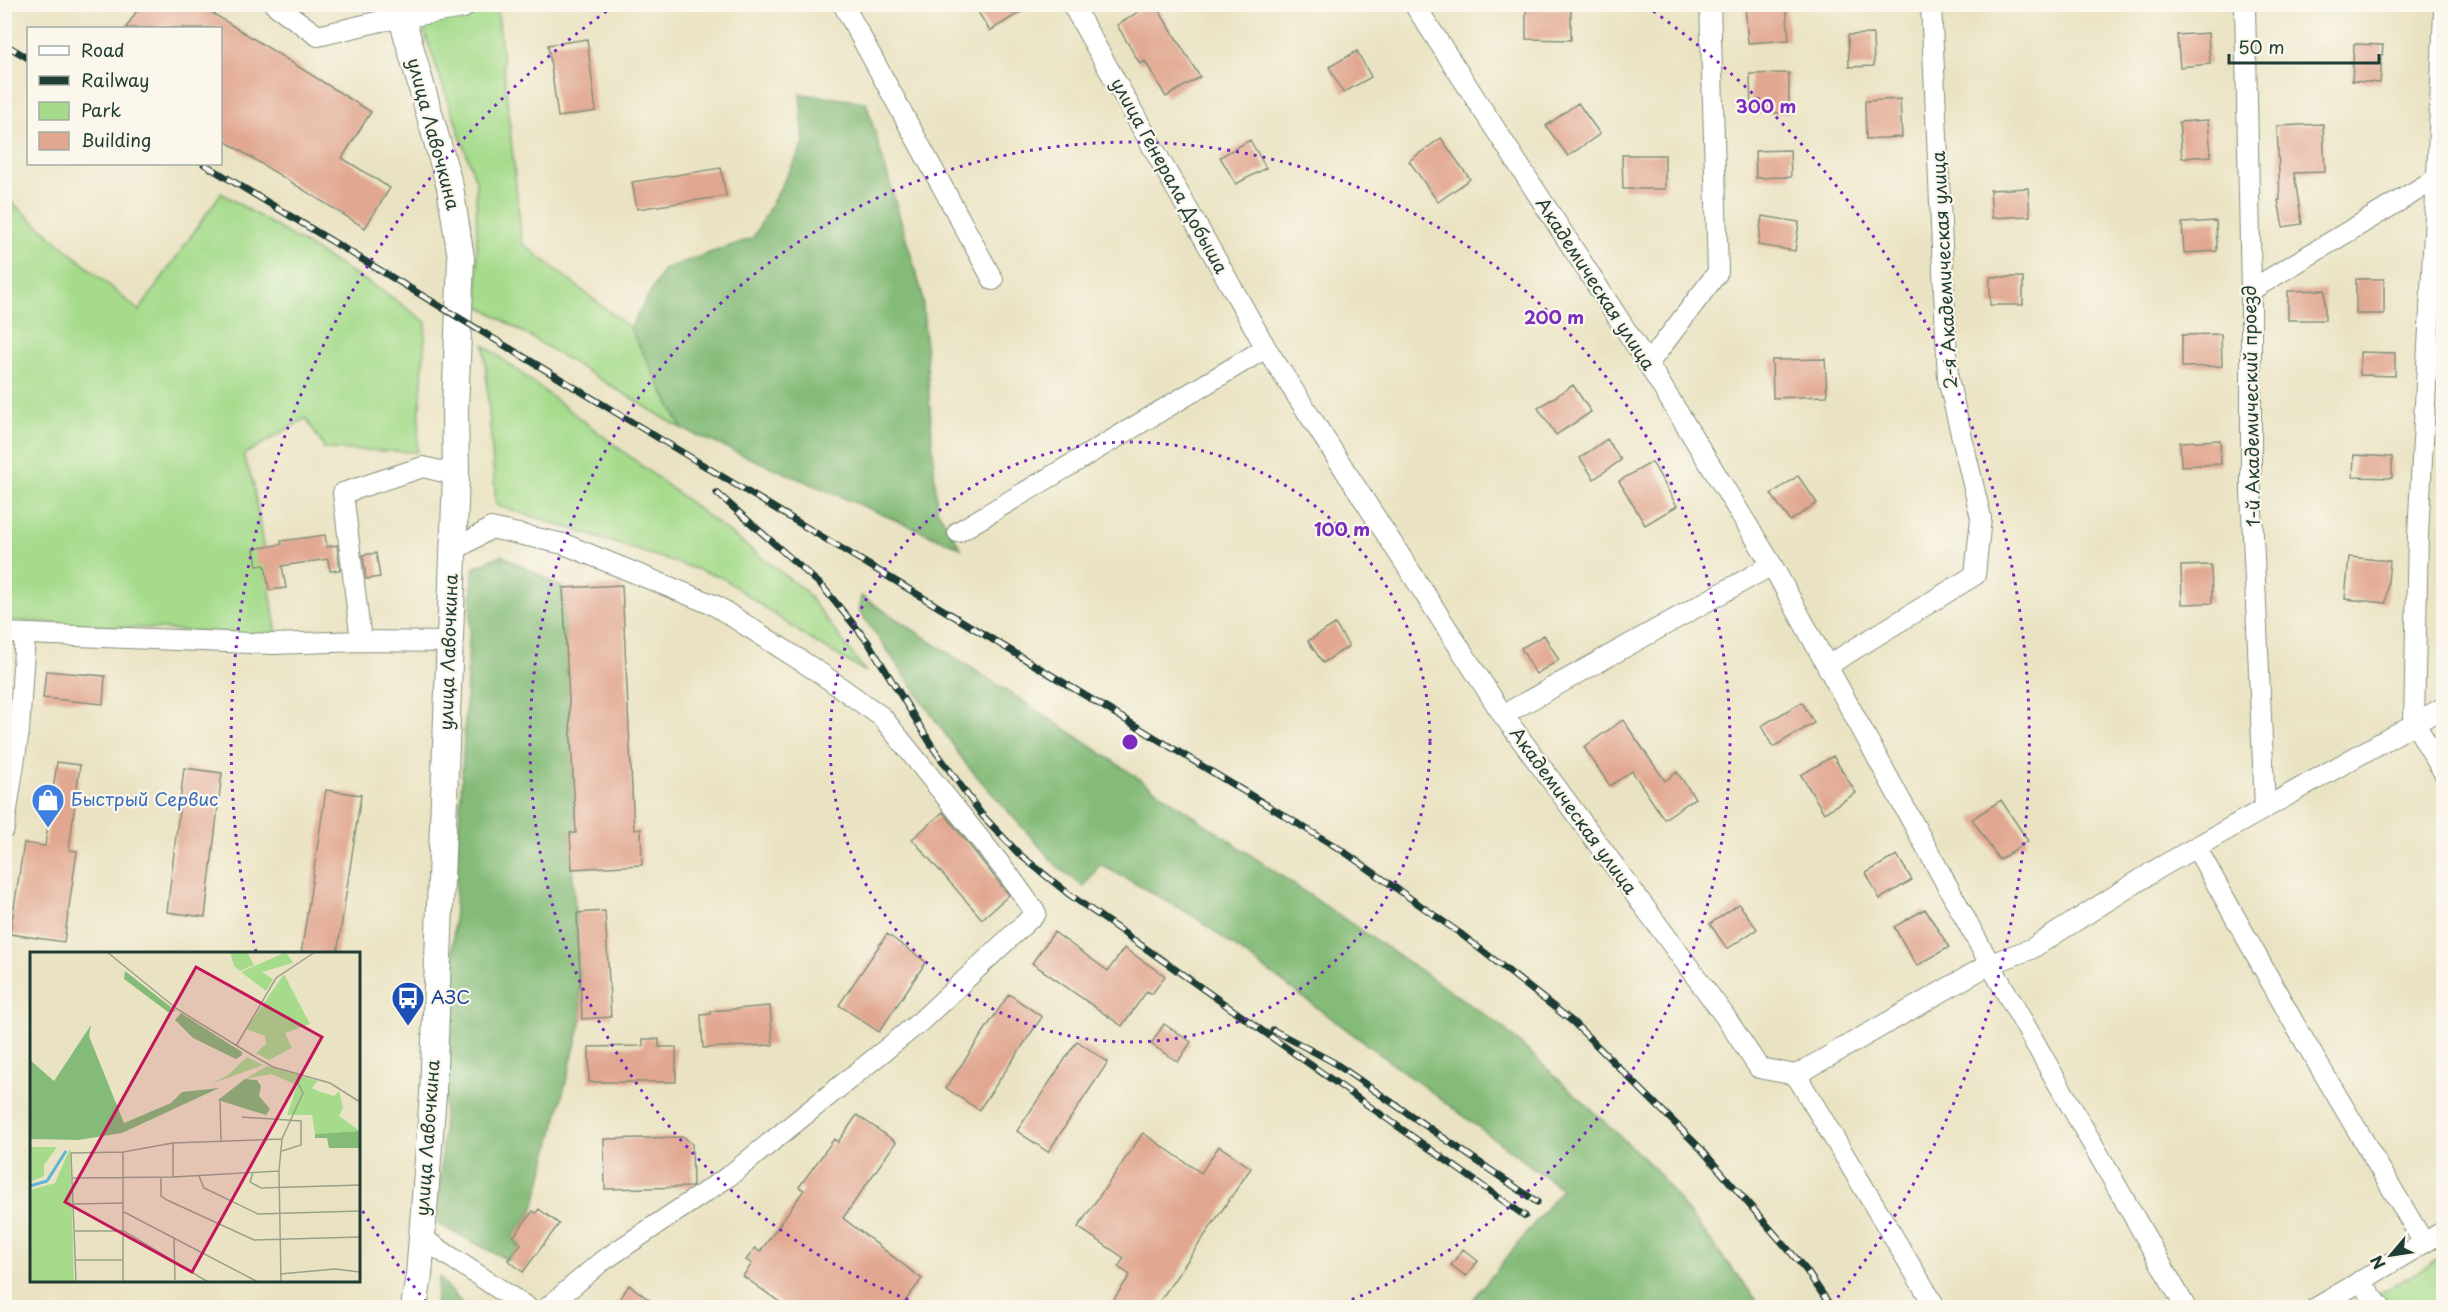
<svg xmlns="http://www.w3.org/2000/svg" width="2448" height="1312" font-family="'Playpen Sans',sans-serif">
<rect width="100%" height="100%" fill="#fbf7ec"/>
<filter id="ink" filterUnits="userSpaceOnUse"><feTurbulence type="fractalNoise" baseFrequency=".0167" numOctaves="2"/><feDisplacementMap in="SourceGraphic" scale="12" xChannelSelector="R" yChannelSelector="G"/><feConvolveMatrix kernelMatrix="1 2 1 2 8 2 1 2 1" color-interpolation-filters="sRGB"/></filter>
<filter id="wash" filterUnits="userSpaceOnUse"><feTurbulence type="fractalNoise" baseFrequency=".008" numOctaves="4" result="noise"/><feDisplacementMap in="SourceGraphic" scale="24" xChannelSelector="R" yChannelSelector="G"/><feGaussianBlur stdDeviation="1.35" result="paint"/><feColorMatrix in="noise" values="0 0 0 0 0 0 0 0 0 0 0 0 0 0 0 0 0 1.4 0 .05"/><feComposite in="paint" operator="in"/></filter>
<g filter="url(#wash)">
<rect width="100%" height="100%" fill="#eae3c3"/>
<path fill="#a6db8c" stroke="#628c60" stroke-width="1.5" d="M 415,5 L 497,5 L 522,243 L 630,328 L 682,429 L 478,305 L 476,181 Z
M 221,193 L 387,294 L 426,322 L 417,452 L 325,449 L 306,418 L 243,455 L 253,482 L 277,636 L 5,620 L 4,196 L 139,311 Z
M 484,345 L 804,590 L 866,672 L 810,639 L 721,577 L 496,505 Z
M 2443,1257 L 2443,1307 L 2356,1307 Z"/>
<path fill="#84bb78" stroke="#527c56" stroke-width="1.5" d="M 800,94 L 866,102 L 922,293 L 937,510 L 961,548 L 682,429 L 630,328 L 664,269 L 753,238 L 804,144 Z
M 501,555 L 563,588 L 576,833 L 570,833 L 582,1019 L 533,1211 L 513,1237 L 521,1244 L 508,1260 L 438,1224 L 473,568 Z
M 861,596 L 1088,744 L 1500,1025 L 1652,1166 L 1762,1307 L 1467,1307 L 1562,1189 L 1192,915 L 1100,864 L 1084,887 L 1057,866 L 966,764 L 859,610 Z
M 439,1277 L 465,1307 L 435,1307 Z"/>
<g id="blocks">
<path fill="#e1a791" d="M 141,4 L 198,4 L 371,112 L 342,158 L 390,188 L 365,228 L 220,138 L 220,28 L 126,28 Z
M 973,4 L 1033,4 L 990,31 Z
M 1151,4 L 1155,4 L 1200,77 L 1166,97 L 1145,61 L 1140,64 L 1117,25 Z
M 1745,4 L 1786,4 L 1789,40 L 1748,43 Z
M 1526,9 L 1571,10 L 1571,40 L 1526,39 Z
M 2208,33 L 2210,64 L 2180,67 L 2177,35 Z
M 1873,34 L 1874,66 L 1849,67 L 1848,35 Z
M 587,39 L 596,111 L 558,117 L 548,45 Z
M 2354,44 L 2383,45 L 2380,83 L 2352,81 Z
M 1357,51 L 1371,77 L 1343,93 L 1329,67 Z
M 1789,73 L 1789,113 L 1751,113 L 1750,74 Z
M 1900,99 L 1902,137 L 1866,139 L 1865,101 Z
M 1578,103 L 1600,134 L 1568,156 L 1546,126 Z
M 2208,120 L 2211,156 L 2182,158 L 2179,122 Z
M 2323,124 L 2325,172 L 2294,173 L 2302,224 L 2283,227 L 2278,200 L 2280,200 L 2277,126 Z
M 1441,138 L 1470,179 L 1438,202 L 1409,161 Z
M 1250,140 L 1266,168 L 1236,184 L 1220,157 Z
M 1790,150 L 1791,177 L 1756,178 L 1755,151 Z
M 1622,155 L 1665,155 L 1665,189 L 1623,189 Z
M 721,168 L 726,196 L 637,209 L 632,182 Z
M 2028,188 L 2030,216 L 1992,218 L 1990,190 Z
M 1762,216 L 1799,222 L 1795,251 L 1758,245 Z
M 2216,221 L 2217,251 L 2184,253 L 2182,223 Z
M 1990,277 L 2023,277 L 2023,305 L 1990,305 Z
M 2356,279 L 2384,279 L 2384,314 L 2356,314 Z
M 2325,290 L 2325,320 L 2288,320 L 2288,291 Z
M 2221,334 L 2222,366 L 2182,367 L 2182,335 Z
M 2360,352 L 2395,353 L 2395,376 L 2360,375 Z
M 1825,359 L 1827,396 L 1773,398 L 1772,360 Z
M 1573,385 L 1591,412 L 1556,435 L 1538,408 Z
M 1607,439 L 1621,460 L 1594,479 L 1580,458 Z
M 2220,440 L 2221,464 L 2181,466 L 2180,442 Z
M 2354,455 L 2392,457 L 2392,478 L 2353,477 Z
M 1652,462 L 1677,506 L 1645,525 L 1619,481 Z
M 1798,476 L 1817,503 L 1790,521 L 1771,494 Z
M 325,535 L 327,547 L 337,545 L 340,570 L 330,571 L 328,559 L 282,566 L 286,588 L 269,590 L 265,565 L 257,566 L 254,549 L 282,544 L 281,541 Z
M 376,553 L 380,577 L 366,579 L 363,555 Z
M 2349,557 L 2390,561 L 2386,603 L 2345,599 Z
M 2211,565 L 2212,603 L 2182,604 L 2181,566 Z
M 622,585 L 634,830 L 641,829 L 642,865 L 572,869 L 570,833 L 576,833 L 563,588 Z
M 1335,624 L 1349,646 L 1323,663 L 1308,641 Z
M 1544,635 L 1559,660 L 1536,674 L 1521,648 Z
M 46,671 L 105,676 L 103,704 L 43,698 Z
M 1802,702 L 1814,723 L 1773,747 L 1761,726 Z
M 1623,720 L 1665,781 L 1677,772 L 1695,798 L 1664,819 L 1632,771 L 1610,786 L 1584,747 Z
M 1833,756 L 1856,793 L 1824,813 L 1801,775 Z
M 57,762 L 80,765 L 69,850 L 77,851 L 64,942 L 10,934 L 24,843 L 45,846 Z
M 184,768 L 222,773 L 205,917 L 167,912 Z
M 326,790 L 361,795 L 337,954 L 301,954 Z
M 2001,800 L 2028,841 L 1999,860 L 1972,819 Z
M 943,812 L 1009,895 L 982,919 L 912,839 Z
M 1897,855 L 1912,880 L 1880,899 L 1866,873 Z
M 1739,904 L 1757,929 L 1727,949 L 1710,924 Z
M 1925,909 L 1949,947 L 1917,966 L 1894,927 Z
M 605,911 L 611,1017 L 582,1019 L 577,913 Z
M 1054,932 L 1108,971 L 1124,948 L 1165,976 L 1152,994 L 1147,991 L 1122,1026 L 1032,963 Z
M 887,934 L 926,962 L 879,1032 L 839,1005 Z
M 1009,994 L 1042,1017 L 979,1110 L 946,1088 Z
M 770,1006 L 773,1045 L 703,1048 L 701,1015 L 711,1014 L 711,1011 Z
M 1164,1024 L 1191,1042 L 1178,1062 L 1151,1044 Z
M 643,1039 L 659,1039 L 659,1047 L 676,1047 L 676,1082 L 589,1082 L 589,1047 L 643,1046 Z
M 1077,1041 L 1108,1062 L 1048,1152 L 1017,1131 Z
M 857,1115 L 896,1142 L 843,1218 L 922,1279 L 900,1308 L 788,1308 L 743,1276 L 752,1264 L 746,1260 L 755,1248 L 760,1252 L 804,1190 L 799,1187 L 834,1139 L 838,1142 Z
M 1143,1133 L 1201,1173 L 1219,1146 L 1251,1168 L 1155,1308 L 1108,1308 L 1130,1275 L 1118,1267 L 1124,1258 L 1078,1227 Z
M 684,1137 L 692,1144 L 693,1186 L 691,1187 L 605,1189 L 604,1139 Z
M 539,1209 L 559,1224 L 523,1272 L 508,1260 L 521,1244 L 513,1237 L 533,1211 L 536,1213 Z
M 1463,1249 L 1478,1261 L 1466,1276 L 1451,1265 Z
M 629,1285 L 661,1308 L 614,1308 Z"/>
</g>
</g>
<g filter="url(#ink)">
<use href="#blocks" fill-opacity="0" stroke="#84907c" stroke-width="1.5"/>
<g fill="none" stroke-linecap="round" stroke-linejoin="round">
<g stroke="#84907c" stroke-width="22">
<path id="minor" d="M 274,4 L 318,36 L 381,21 L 463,8 L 465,4
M 843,4 L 993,280
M 1072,4 L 1266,348 L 1503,715
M 1414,4 L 1648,364 L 1772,565
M 2245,4 L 2251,290 L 2251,490 L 2265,808
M 2444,11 L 2437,177 L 2418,535 L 2414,722 L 2444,773
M 2251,290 L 2444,174
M 1648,364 L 1718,272 L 1710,4
M 958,532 L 1266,348
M 453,551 L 491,528 L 564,544 L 716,606 L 820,673 L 882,717 L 1008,874 L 1036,913 L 921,1021 L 729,1176 L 601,1262 L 547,1308
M 4,633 L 273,644 L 361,641 L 449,642
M 361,641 L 343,493 L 423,467 L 456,475
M 1827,666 L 1975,575 L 1981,518 L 1948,379 L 1931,4
M 4,829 L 19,731 L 25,634
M 2196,847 L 2295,1025 L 2424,1243
M 1796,1075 L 1759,1068 L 1724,1015 L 1503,715 L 1772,565 L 1990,964 L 2186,1308
M 422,1238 L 528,1308
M 2360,1281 L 2381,1308
M 1936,1308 L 1796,1075 L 1990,964 L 2031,949 L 2159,868 L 2444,707
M 2316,1308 L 2444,1231"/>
</g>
<g stroke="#84907c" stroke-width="28">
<path id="major" d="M 398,4 L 450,187 L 461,258 L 455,409 L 456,475 L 433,1094 L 419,1275 L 414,1308"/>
</g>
<use href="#minor" stroke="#fff" stroke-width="20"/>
<use href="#major" stroke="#fff" stroke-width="26"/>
<g stroke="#1f3d34" stroke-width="7">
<path id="rail" d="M 4,44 L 28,58
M 204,164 L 1343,851 L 1461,934 L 1573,1022 L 1701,1149 L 1806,1270 L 1832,1308
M 717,493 L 822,586 L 868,642 L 934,749 L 982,815 L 1019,854 L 1070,895 L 1525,1216
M 1273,1030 L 1333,1062 L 1537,1202"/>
</g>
<use href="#rail" stroke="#fbf7ec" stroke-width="4.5" stroke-dasharray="14" stroke-linecap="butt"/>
</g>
</g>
<g fill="none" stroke="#7b2cbf" stroke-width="3" stroke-dasharray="3 6">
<circle cx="1130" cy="742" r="300"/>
<path d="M925 1306A600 600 0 1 1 1335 1306"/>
<path d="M426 1302A899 899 0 0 1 359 1205M256 952A899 899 0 0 1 614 6M1646 6A899 899 0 0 1 1834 1302"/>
</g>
<defs>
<g id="shop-pin" transform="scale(1.725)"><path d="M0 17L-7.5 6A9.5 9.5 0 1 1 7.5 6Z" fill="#3f7fe0" stroke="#fbf7ec"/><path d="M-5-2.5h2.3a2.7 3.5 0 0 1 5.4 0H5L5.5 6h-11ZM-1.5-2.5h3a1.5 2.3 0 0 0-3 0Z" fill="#fff"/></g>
<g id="bus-pin" transform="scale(1.725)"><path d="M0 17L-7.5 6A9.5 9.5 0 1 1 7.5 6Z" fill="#1a4fb4" stroke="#fbf7ec"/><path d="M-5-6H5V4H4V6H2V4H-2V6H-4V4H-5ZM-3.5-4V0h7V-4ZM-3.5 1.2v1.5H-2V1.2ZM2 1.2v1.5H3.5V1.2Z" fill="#fff"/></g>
</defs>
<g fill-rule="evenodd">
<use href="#shop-pin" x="48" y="800"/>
<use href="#bus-pin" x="408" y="998"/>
</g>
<g text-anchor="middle" stroke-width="4.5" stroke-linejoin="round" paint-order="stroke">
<g font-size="18" fill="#1f3d34" stroke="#fbf7ec">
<text transform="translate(433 134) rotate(75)" y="6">улица Лавочкина</text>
<text transform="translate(1169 176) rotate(61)" y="6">улица Генерала Добыша</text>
<text transform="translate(1945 270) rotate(-93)" y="6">2-я Академическая улица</text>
<text transform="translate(1595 284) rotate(57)" y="6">Академическая улица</text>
<text transform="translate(2252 406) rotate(-91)" y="6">1-й Академический проезд</text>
<text transform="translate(449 652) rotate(-88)" y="6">улица Лавочкина</text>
<text transform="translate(1573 811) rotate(54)" y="6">Академическая улица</text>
<text transform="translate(428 1138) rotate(-86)" y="6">улица Лавочкина</text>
</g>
<g font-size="18" fill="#366cbe" stroke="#fbf7ec" text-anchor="start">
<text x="71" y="806">Быстрый Сервис</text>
</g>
<g font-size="18" fill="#164399" stroke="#fbf7ec" text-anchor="start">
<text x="431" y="1004">АЗС</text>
</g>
</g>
<g transform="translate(30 952)">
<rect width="330" height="330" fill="#eae3c3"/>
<path d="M 200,0 L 217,0 L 224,13 L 210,19 L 204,14 ZM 256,0 L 263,11 L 232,20 L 243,27 L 236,39 L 211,20 ZM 254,22 L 280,72 L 255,81 L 262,96 L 239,108 L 226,101 L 236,92 L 235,84 L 216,77 ZM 217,105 L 233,113 L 181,132 L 198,123 ZM 237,114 L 288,129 L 282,136 L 288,139 L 304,144 L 309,139 L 313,156 L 309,164 L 330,179 L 285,182 L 282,163 L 257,163 L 267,133 L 241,122 L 215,127 ZM 0,195 L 27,195 L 14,213 L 14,224 L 0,230 ZM 40,196 L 44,330 L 0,330 L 0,238 L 25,231 Z" fill="#a6db8c"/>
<path d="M 95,19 L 146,59 L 138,60 L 94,27 ZM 151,61 L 212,100 L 212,103 L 206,107 L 163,86 L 145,68 ZM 61,73 L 59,84 L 94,171 L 141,151 L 152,140 L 189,136 L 92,181 L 48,188 L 0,187 L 0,108 L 24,129 ZM 215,127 L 227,128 L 231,134 L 229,144 L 240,157 L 236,163 L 188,148 ZM 330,179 L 330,196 L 299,196 L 297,186 L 285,186 L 285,182 Z" fill="#84bb78"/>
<path fill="none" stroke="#59b6d7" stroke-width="3" d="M 0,234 L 17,229 L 36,199"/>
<path fill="none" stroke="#99a18a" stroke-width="1.5" d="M 77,0 L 147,57 L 222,103 L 243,115 L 300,131 L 330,150M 206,94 L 246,26 L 285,0M 190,148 L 191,188M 212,165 L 271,169 L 271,193 L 252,199M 143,191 L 252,187M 223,220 L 220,230 L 231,236 L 330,233M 169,224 L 174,236 L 228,262 L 330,259M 131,225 L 131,244 L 137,248 L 224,288 L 330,285M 143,225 L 249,219M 42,226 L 143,225 L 143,191 L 93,200M 43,252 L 94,251M 94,260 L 228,330M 45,279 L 94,279 L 178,330M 144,286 L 145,328M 45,308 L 93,308M 250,322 L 305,317 L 330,320M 46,330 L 41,201 L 93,200 L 93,330M 251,330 L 249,219 L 252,187 L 273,141 L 267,129 L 269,122"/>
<path fill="#c2185b" fill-opacity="0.15" stroke="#c2185b" stroke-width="3" d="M 166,15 L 292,85 L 162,320 L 35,250 Z"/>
<rect width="330" height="330" fill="none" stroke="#1f3d34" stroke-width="3"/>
</g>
<circle cx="1130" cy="742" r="9" fill="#7b2cbf" stroke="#fbf7ec" stroke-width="3"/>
<g font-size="18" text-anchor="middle" font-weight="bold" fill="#7b2cbf" stroke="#fbf7ec" stroke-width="4.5" stroke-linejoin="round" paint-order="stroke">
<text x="1766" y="113">300 m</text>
<text x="1554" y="324">200 m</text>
<text x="1342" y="536">100 m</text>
</g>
<rect width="2448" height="1312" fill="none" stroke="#fbf7ec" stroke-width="24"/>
<rect x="27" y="27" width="195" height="138" fill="#fbf7ec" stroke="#a3ada2" stroke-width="1.5"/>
<rect x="39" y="46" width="30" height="9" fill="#ffffff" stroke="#a3ada2" stroke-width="1.5"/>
<text x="81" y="57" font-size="18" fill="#1f3d34">Road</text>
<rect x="39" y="76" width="30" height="9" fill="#1f3d34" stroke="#a3ada2" stroke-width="1.5"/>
<text x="81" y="87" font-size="18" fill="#1f3d34">Railway</text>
<rect x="39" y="102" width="30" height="18" fill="#a6db8c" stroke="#a3ada2" stroke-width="1.5"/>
<text x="81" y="117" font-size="18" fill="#1f3d34">Park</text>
<rect x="39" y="132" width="30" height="18" fill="#e1a791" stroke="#a3ada2" stroke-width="1.5"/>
<text x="81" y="147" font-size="18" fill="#1f3d34">Building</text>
<g transform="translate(2391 1255) rotate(241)" stroke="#fbf7ec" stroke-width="4.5" paint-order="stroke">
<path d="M0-4.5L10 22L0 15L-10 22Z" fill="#1f3d34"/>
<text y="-9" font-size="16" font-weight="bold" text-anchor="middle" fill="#1f3d34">N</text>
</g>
<path d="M2229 54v9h150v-9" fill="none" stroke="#1f3d34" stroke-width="3"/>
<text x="2238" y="54" font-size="18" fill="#1f3d34" stroke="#fbf7ec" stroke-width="4.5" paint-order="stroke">50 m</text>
</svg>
